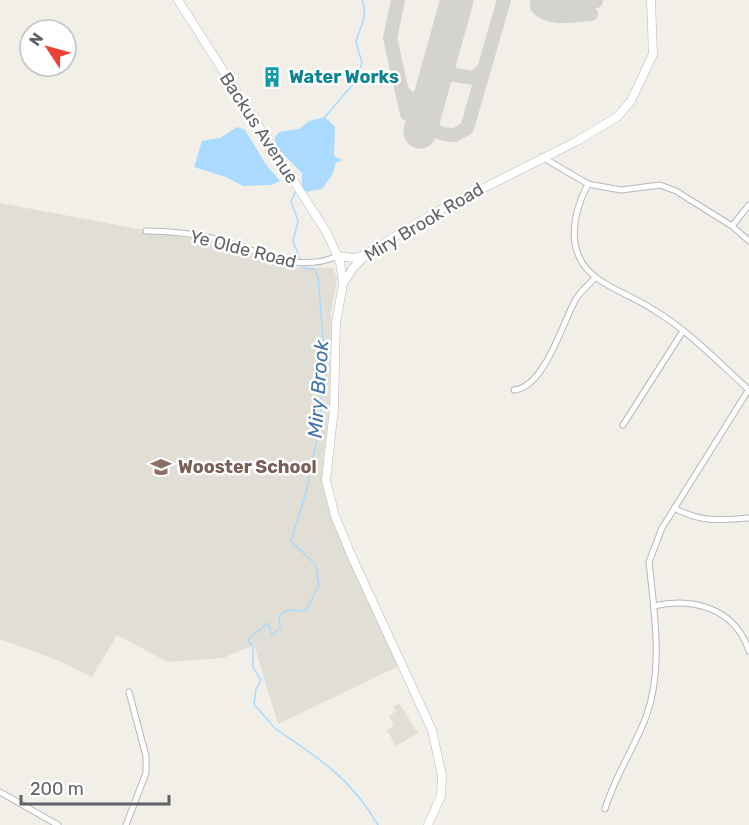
<svg xmlns="http://www.w3.org/2000/svg" width="749" height="825" font-family="Rubik,sans-serif">
<rect width="100%" height="100%" fill="#f1efe8"/>
<path fill="#e1ded6" d="M 0,203 L 224,245 L 289,267 L 333,268 L 337,278 L 331,312 L 329,414 L 323,460 L 325,496 L 341,542 L 399,666 L 278,724 L 254,645 L 223,658 L 168,662 L 117,635 L 92,677 L 57,660 L 0,639 Z
M 399,703 L 418,733 L 396,746 L 387,730 L 394,726 L 389,716 L 396,711 L 393,707 Z"/>
<path fill="#aadaff" d="M 325,117 L 335,127 L 334,156 L 342,160 L 336,163 L 332,175 L 322,189 L 305,192 L 302,185 L 302,173 L 275,146 L 275,137 L 279,132 L 299,129 L 309,121 Z
M 237,127 L 245,130 L 267,166 L 280,181 L 271,185 L 243,186 L 226,177 L 194,167 L 202,141 L 220,138 Z"/>
<g fill="none" stroke-linecap="round" stroke-linejoin="round">
<path stroke="#aadaff" stroke-width="1.5" d="M 325,117 L 354,83 L 362,63 L 356,42 C 359,29 369,15 362,0
M 296,191 L 291,201 L 298,221 L 293,241 L 300,259
M 301,264 L 303,268 L 314,269 L 318,277 L 323,340 L 320,424 L 306,492 L 291,541 L 315,564 L 319,584 L 306,611 L 288,610 L 279,616 L 280,628 L 272,634 L 267,623 L 248,640 L 253,647 L 253,667 L 261,680 L 256,689 L 254,705 C 264,713 270,726 280,732 C 323,761 351,779 378,825"/>
<path stroke="#d4d3d0" stroke-width="14" d="M 398,0 L 390,38 L 407,114
M 537,0 L 537,7 C 549,21 575,15 591,14
M 541,0 L 546,4 L 596,1
M 442,54 L 445,68 L 455,75 L 474,78 L 484,69
M 402,91 C 412,105 425,98 433,85
M 425,112 C 428,129 439,135 455,135 L 467,128 L 504,0"/>
<path stroke="#d4d3d0" stroke-width="33" d="M 420,132 L 457,0"/>
<g stroke="#b5b8bc" stroke-width="7">
<path id="street" d="M 542,157 L 588,184 L 621,190 L 660,185 L 676,191 L 732,226 L 749,205
M 588,184 C 572,215 564,255 598,279 C 615,291 636,298 654,310 C 689,331 718,362 748,389
M 732,226 L 749,241
M 146,231 C 169,231 194,234 216,239 C 258,249 294,275 338,256
M 514,390 C 545,387 562,323 576,299 C 581,291 589,284 595,278
M 623,425 L 683,331
M 674,508 C 703,523 718,520 749,518
M 653,606 C 693,597 735,608 749,651
M 0,792 L 58,825
M 605,809 C 615,776 634,748 646,717 C 664,668 654,612 649,562 L 662,528 L 749,389
M 126,825 L 146,773 L 146,756 L 129,692"/>
</g>
<g stroke="#b6babf" stroke-width="9">
<path id="secondary" d="M 178,0 L 327,233 L 340,262 L 343,283
M 338,256 L 354,258 L 364,255
M 428,825 L 441,796 L 442,776 L 432,730 L 352,557 L 335,516 L 326,480 L 334,409 L 336,323 L 343,284 L 353,268 L 368,253 L 432,214 L 577,141 L 617,117 L 631,101 L 653,54 L 651,0"/>
</g>
<use href="#street" stroke="#fff" stroke-width="5"/>
<use href="#secondary" stroke="#fff" stroke-width="8"/>
</g>
<defs>
<g id="building-bare" transform="scale(1.62)"><path d="M-4-6H4V6H1V3H-1V6H-4ZM-2.5-4.3h1.7v1.8h-1.7ZM.8-4.3h1.7v1.8H.8ZM-2.5-1h1.7V.8h-1.7ZM.8-1h1.7V.8H.8Z" fill="#0f9aa8" stroke="#fff" stroke-width="2.5" paint-order="stroke"/></g>
<g id="school-bare" transform="scale(1.62)"><path d="M0-5L7-2L0 1L-7-2ZM-4 1L0 2.5L4 1V4Q0 6-4 4Z" fill="#8d6e63" stroke="#fff" stroke-width="2.5" paint-order="stroke"/></g>
</defs>
<g fill-rule="evenodd">
<use href="#building-bare" x="272" y="77"/>
<use href="#school-bare" x="161" y="467"/>
</g>
<g text-anchor="middle" stroke-width="5" stroke-linejoin="round" paint-order="stroke">
<g font-size="18" font-weight="bold" fill="#0d838f" stroke="#fff" text-anchor="start">
<text x="289" y="83">Water Works</text>
</g>
<g font-size="18" fill="#5f6368" stroke="#fff">
<text transform="translate(259 128) rotate(57)" y="6">Backus Avenue</text>
<text transform="translate(424 222) rotate(-31)" y="6">Miry Brook Road</text>
<text transform="translate(243 249) rotate(14)" y="6">Ye Olde Road</text>
</g>
<g font-size="18" font-weight="bold" fill="#785e54" stroke="#fff" text-anchor="start">
<text x="178" y="473">Wooster School</text>
</g>
<g font-size="20" font-style="italic" fill="#4174aa" stroke="#fff">
<text transform="translate(318 389) rotate(-86)" y="7">Miry Brook</text>
</g>
</g>
<g transform="translate(48 48) rotate(306)"><circle r="28" fill="#ffffff" stroke="#bfc1c3" stroke-width="1.5"/>
<path d="M0-4.5L10 22L0 15L-10 22Z" fill="#ea4335"/>
<text y="-9" font-size="16" font-weight="bold" text-anchor="middle" fill="#5f6368">N</text>
</g>
<path d="M21 795v9h148v-9" fill="none" stroke="#5f6368" stroke-width="3"/>
<text x="30" y="795" font-size="18" fill="#5f6368" stroke="#ffffff" stroke-width="4.5" paint-order="stroke">200 m</text>
</svg>
